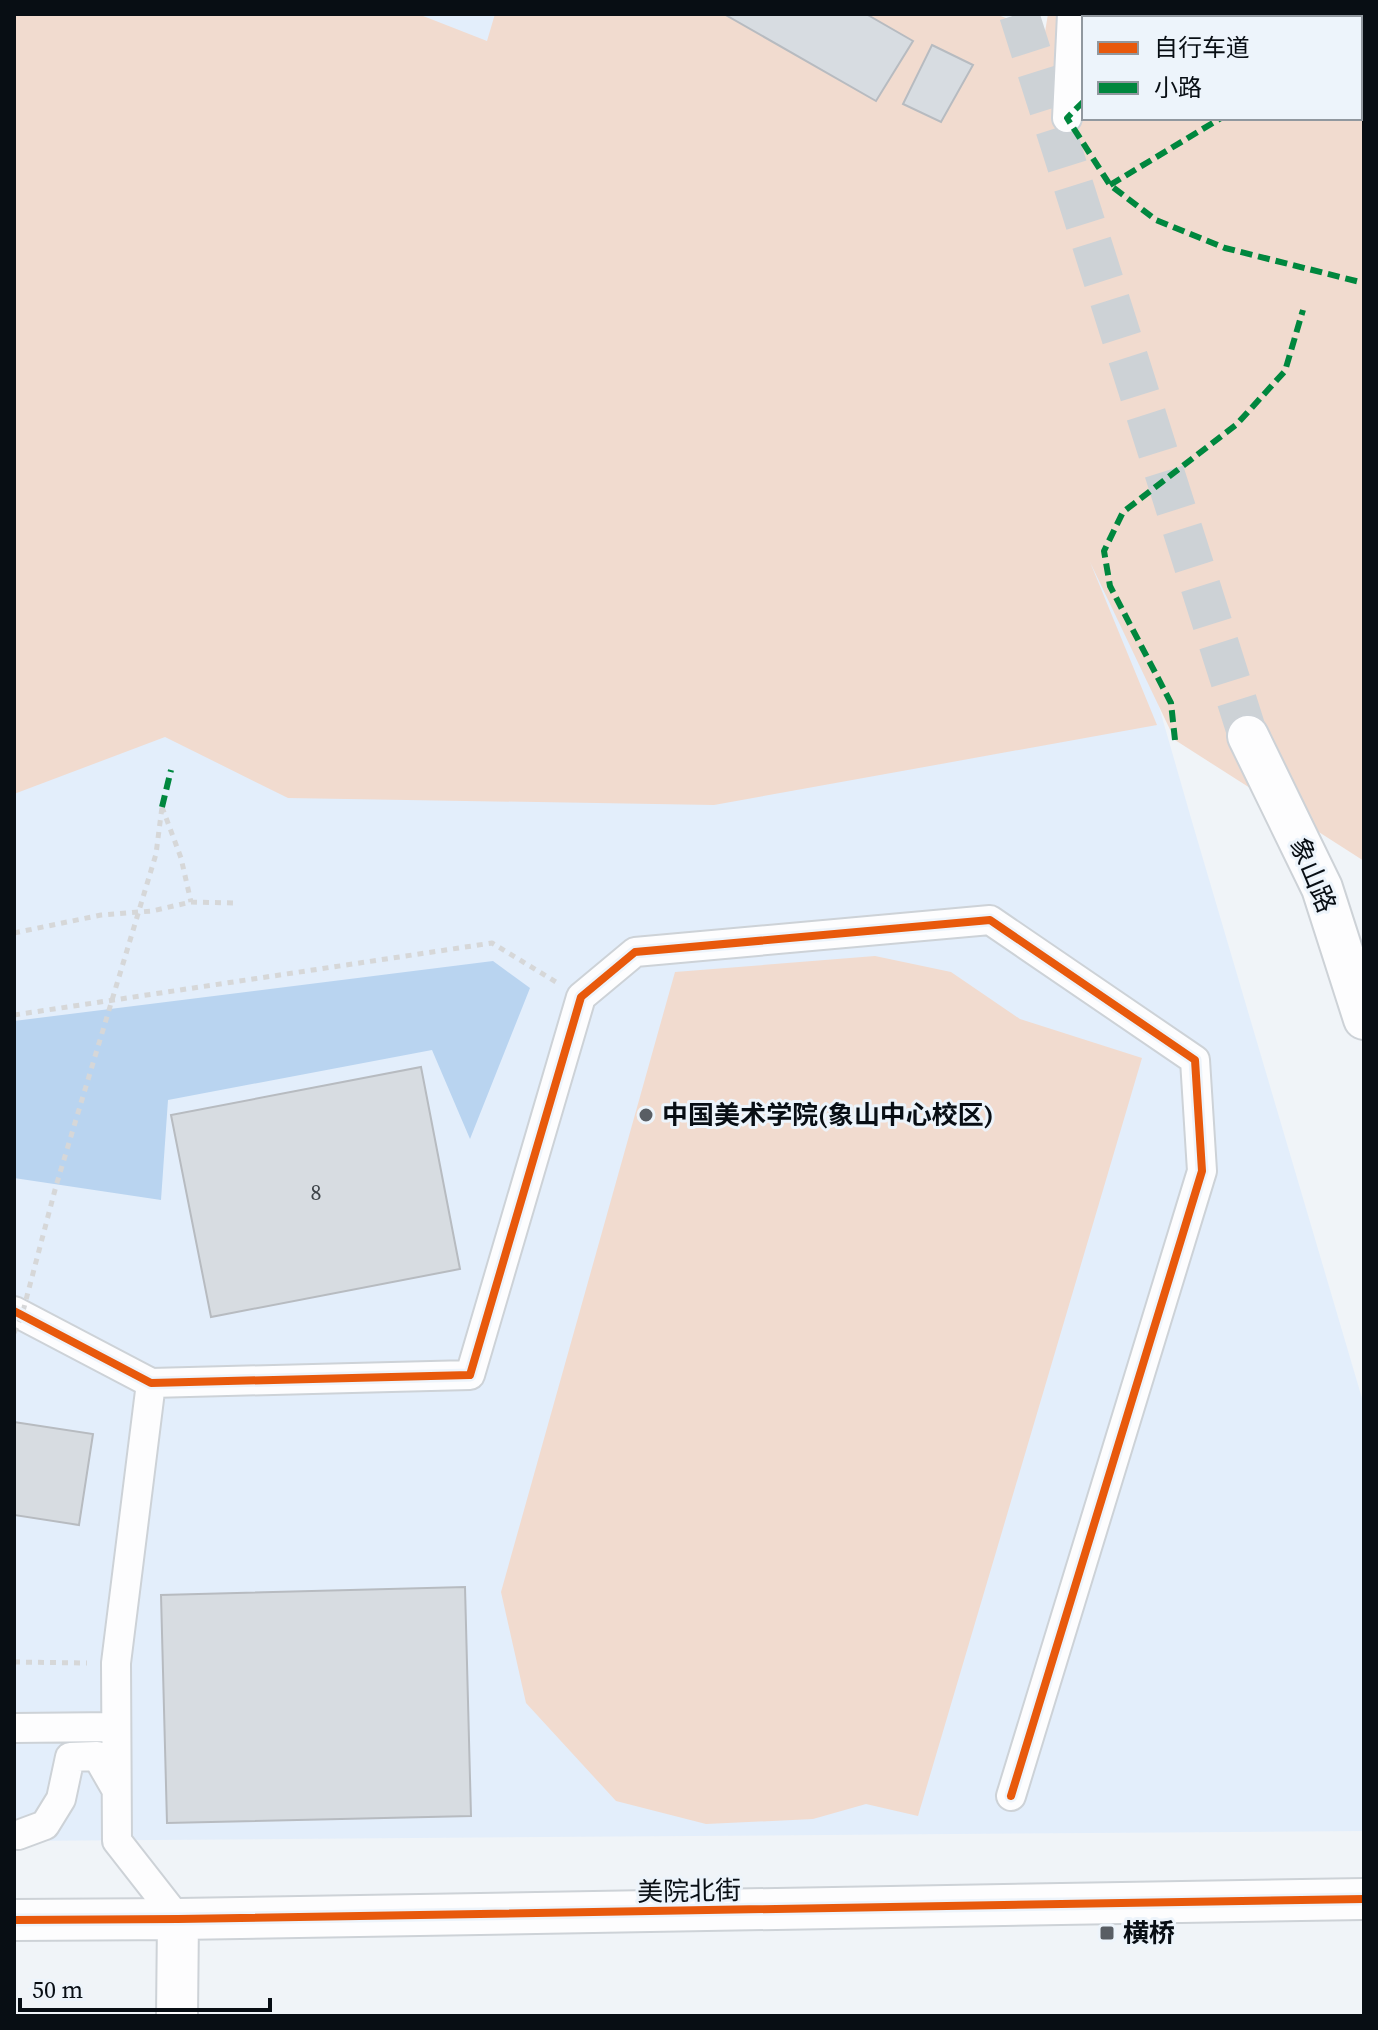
<svg xmlns="http://www.w3.org/2000/svg" width="1378" height="2030" font-family="'Source Serif 4','Noto Sans SC',serif">
<rect width="100%" height="100%" fill="#f0f4f8"/>
<path fill="#e3eefb" d="M 14,14 L 980,14 L 1010,188 L 1193,825 L 1364,1405 L 1364,1831 L 14,1841 Z"/>
<path fill="#f1dbcf" fill-rule="evenodd" d="M 14,14 L 418,14 L 487,41 L 495,14 L 995,14 L 1045,32 L 1048,14 L 1364,14 L 1364,861 L 1175,740 L 1090,562 L 1157,725 L 714,805 L 288,798 L 165,737 L 14,794 ZM 1084,18 L 1360,18 L 1360,118 L 1084,118 Z
M 875,956 L 951,972 L 1020,1019 L 1142,1058 L 918,1816 L 866,1804 L 813,1819 L 706,1824 L 616,1801 L 526,1703 L 501,1592 L 675,972 Z"/>
<path fill="#b9d4f0" d="M 493,961 L 530,988 L 470,1139 L 432,1050 L 168,1100 L 161,1200 L 14,1178 L 14,1021 Z"/>
<path fill="#d7dce1" stroke="#b7bbc0" stroke-width="2" d="M 724,14 L 866,14 L 913,41 L 876,101 Z
M 932,45 L 973,65 L 941,122 L 903,104 Z
M 421,1067 L 460,1269 L 211,1317 L 171,1115 Z
M 14,1422 L 93,1434 L 79,1525 L 14,1515 Z
M 465,1587 L 471,1816 L 167,1823 L 161,1595 Z"/>
<g fill="none" stroke-linecap="round" stroke-linejoin="round">
<path stroke="#cdd2d6" stroke-width="40" stroke-dasharray="40 20" stroke-linecap="butt" d="M 1019,14 L 1248,736"/>
<g stroke="#cdd2d7" stroke-width="32">
<path id="street" d="M 1067,118 L 1072,14
M 14,1311 L 151,1383 L 470,1375 L 581,997 L 635,952 L 990,920 L 1195,1060 L 1202,1171 L 1011,1796
M 151,1383 L 116,1663 L 117,1841 L 178,1919
M 14,1728 L 116,1727
M 18,1835 L 45,1825 L 61,1799 L 70,1757 L 97,1756 L 116,1789"/>
</g>
<g stroke="#cdd2d7" stroke-width="44">
<path id="secondary" d="M 1248,736 L 1322,888 L 1364,1019
M 14,1920 L 178,1919 L 1364,1899
M 177,2016 L 178,1919"/>
</g>
<path stroke="#d6d7d8" stroke-width="5" stroke-dasharray="6 6" stroke-linecap="butt" d="M 162,807 L 181,858 L 191,902
M 14,933 L 101,915 L 152,911 L 191,902 L 236,903
M 14,1015 L 492,943 L 556,982
M 14,1662 L 87,1663"/>
<use href="#street" stroke="#fdfdfe" stroke-width="28"/>
<use href="#secondary" stroke="#fdfdfe" stroke-width="40"/>
<path stroke="#d6d7d8" stroke-width="5" stroke-dasharray="6 6" stroke-linecap="butt" d="M 14,1333 L 22,1315 L 56,1186 L 156,854 L 162,807"/>
<path stroke="#00873e" stroke-width="6" stroke-dasharray="12 6" stroke-linecap="butt" d="M 1286,14 L 1287,18
M 1166,18 L 1170,14
M 1360,73 L 1364,73
M 1084,101 L 1067,118 L 1110,185 L 1156,220 L 1225,248 L 1364,283
M 1110,185 L 1221,118
M 1175,740 L 1171,703 L 1110,586 L 1104,551 L 1123,512 L 1237,424 L 1285,371 L 1303,310
M 162,807 L 171,770"/>
<g stroke="#edf4fb" stroke-width="13">
<path id="cycleway" d="M 14,1311 L 151,1383 L 470,1375 L 581,997 L 635,952 L 990,920 L 1195,1060 L 1202,1171 L 1011,1796
M 14,1920 L 178,1919 L 1364,1899"/>
</g>
<use href="#cycleway" stroke="#e8590c" stroke-width="8"/>
</g>
<g fill="#595e64" stroke="#edf4fb" stroke-width="3">
<circle cx="646" cy="1115" r="8"/>
<rect x="1099" y="1925" width="16" height="16" rx="4"/>
</g>
<g text-anchor="middle" stroke-width="6" stroke-linejoin="round" paint-order="stroke">
<g font-size="22" fill="#3c4247">
<text x="316" y="1200">8</text>
</g>
<g font-size="26" fill="#080e14" stroke="#edf4fb">
<text transform="translate(1313 875) rotate(67)" y="9">象山路</text>
<text transform="translate(689 1891) rotate(-1)" y="9">美院北街</text>
</g>
<g font-size="26" font-weight="bold" fill="#080e14" stroke="#edf4fb" text-anchor="start">
<text x="662" y="1124">中国美术学院(象山中心校区)</text>
<text x="1123" y="1942">横桥</text>
</g>
</g>
<rect width="1378" height="2030" fill="none" stroke="#080e14" stroke-width="32"/>
<rect x="1082" y="16" width="280" height="104" fill="#edf4fb" stroke="#91989f" stroke-width="2"/>
<rect x="1098" y="42" width="40" height="12" fill="#e8590c" stroke="#91989f" stroke-width="2"/>
<text x="1154" y="56" font-size="24" fill="#080e14">自行车道</text>
<rect x="1098" y="82" width="40" height="12" fill="#00873e" stroke="#91989f" stroke-width="2"/>
<text x="1154" y="96" font-size="24" fill="#080e14">小路</text>
<path d="M20 1998v12h250v-12" fill="none" stroke="#080e14" stroke-width="4"/>
<text x="32" y="1998" font-size="24" fill="#080e14" stroke="#edf4fb" stroke-width="6" paint-order="stroke">50 m</text>
</svg>
